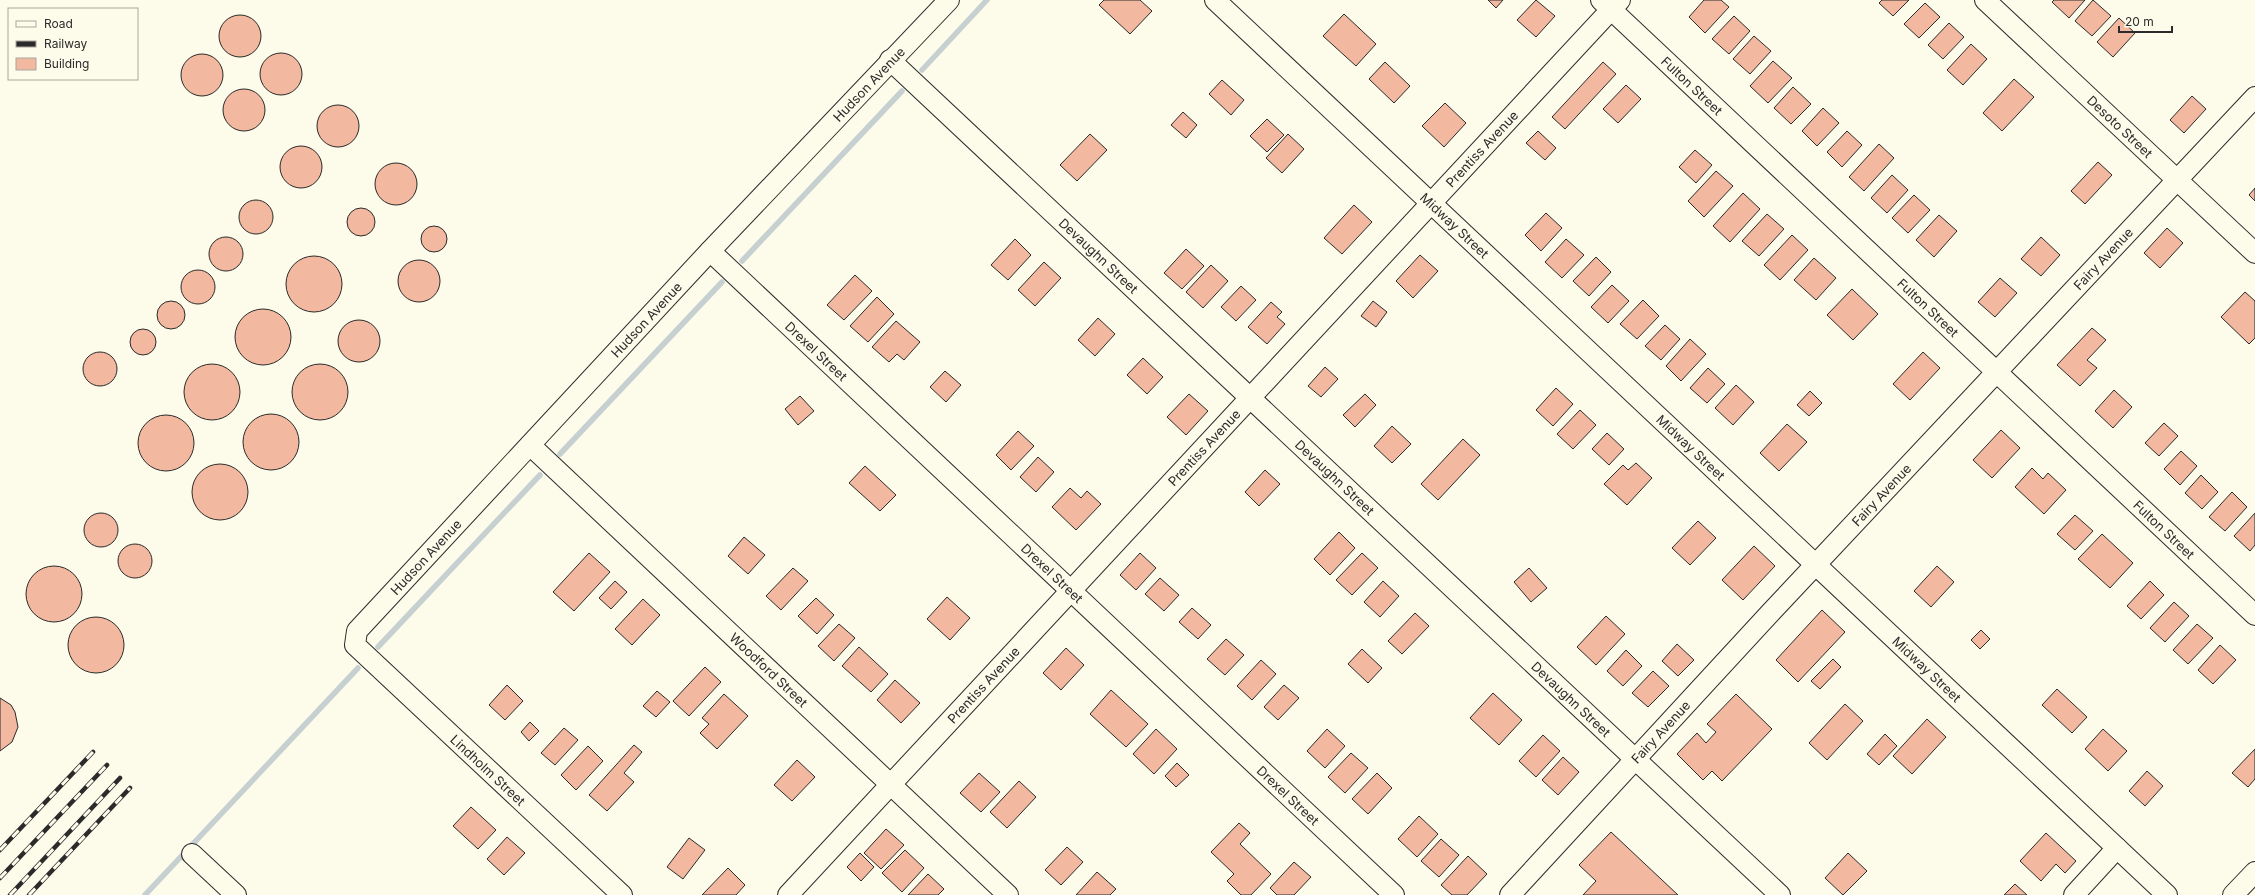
<svg xmlns="http://www.w3.org/2000/svg" width="2255" height="895" font-family="Inter,sans-serif">
<rect width="100%" height="100%" fill="#fdfbea"/>
<g fill="none" stroke-linecap="round" stroke-linejoin="round">
<path stroke="#c7d0d0" stroke-width="5.5" d="M 922,70 L 987,0
M 742,261 L 902,91
M 560,454 L 722,282
M 378,647 L 540,475
M 145,895 L 358,668"/>
</g>
<path fill="#f2b8a0" stroke="#2b2b2b" d="M 1104,0 L 1140,0 L 1152,11 L 1130,34 L 1099,5 Z
M 1488,0 L 1503,0 L 1496,8 Z
M 1536,0 L 1555,16 L 1536,37 L 1517,20 Z
M 1704,0 L 1721,0 L 1729,7 L 1705,33 L 1689,17 Z
M 1882,0 L 1909,0 L 1893,16 L 1879,3 Z
M 2054,0 L 2085,0 L 2069,18 L 2052,2 Z
M 2093,0 L 2111,16 L 2092,36 L 2075,21 Z
M 1925,3 L 1940,17 L 1919,38 L 1904,24 Z
M 1344,14 L 1376,44 L 1356,66 L 1323,36 Z
M219 36a21 21 0 1 1 42 0a21 21 0 1 1-42 0Z
M 1734,16 L 1750,31 L 1729,54 L 1712,39 Z
M 2119,18 L 2135,33 L 2113,57 L 2097,42 Z
M 1949,23 L 1964,37 L 1943,59 L 1928,45 Z
M 1754,36 L 1771,51 L 1750,74 L 1733,59 Z
M 1971,44 L 1987,59 L 1963,85 L 1947,70 Z
M260 74a21 21 0 1 1 42 0a21 21 0 1 1-42 0Z
M181 75a21 21 0 1 1 42 0a21 21 0 1 1-42 0Z
M 1773,61 L 1792,78 L 1768,103 L 1750,86 Z
M 1385,62 L 1410,86 L 1394,103 L 1369,79 Z
M 1603,62 L 1616,74 L 1565,129 L 1552,117 Z
M 2014,79 L 2034,97 L 2002,131 L 1983,113 Z
M 1222,80 L 1244,100 L 1231,115 L 1209,94 Z
M 1626,85 L 1641,99 L 1618,123 L 1603,109 Z
M 1793,87 L 1811,104 L 1791,124 L 1774,108 Z
M223 110a21 21 0 1 1 42 0a21 21 0 1 1-42 0Z
M 2192,96 L 2206,109 L 2184,133 L 2170,120 Z
M 1445,103 L 1466,123 L 1444,147 L 1422,126 Z
M317 126a21 21 0 1 1 42 0a21 21 0 1 1-42 0Z
M 1823,108 L 1839,123 L 1817,146 L 1802,131 Z
M 1183,112 L 1197,125 L 1186,138 L 1171,125 Z
M 1267,119 L 1284,135 L 1267,152 L 1250,136 Z
M 1538,131 L 1556,148 L 1545,160 L 1526,143 Z
M 1847,131 L 1862,145 L 1842,167 L 1827,152 Z
M 1090,134 L 1107,150 L 1077,181 L 1060,165 Z
M 1288,134 L 1304,149 L 1282,173 L 1266,158 Z
M 1879,144 L 1894,158 L 1864,191 L 1849,177 Z
M280 167a21 21 0 1 1 42 0a21 21 0 1 1-42 0Z
M 1695,150 L 1712,165 L 1696,183 L 1679,167 Z
M 2098,162 L 2112,175 L 2085,204 L 2071,191 Z
M375 184a21 21 0 1 1 42 0a21 21 0 1 1-42 0Z
M 1716,171 L 1733,186 L 1704,217 L 1688,201 Z
M 1892,175 L 1908,190 L 1887,213 L 1871,198 Z
M 2255,188 L 2255,201 L 2249,195 Z
M 1743,193 L 1760,209 L 1730,242 L 1713,226 Z
M 1914,195 L 1930,210 L 1908,233 L 1892,218 Z
M239 217a17 17 0 1 1 34 0a17 17 0 1 1-34 0Z
M 1354,205 L 1372,222 L 1342,254 L 1324,238 Z
M347 222a14 14 0 1 1 28 0a14 14 0 1 1-28 0Z
M 1546,213 L 1562,228 L 1541,251 L 1525,235 Z
M 1767,214 L 1784,229 L 1759,256 L 1742,241 Z
M 1939,215 L 1957,231 L 1934,257 L 1916,240 Z
M421 239a13 13 0 1 1 26 0a13 13 0 1 1-26 0Z
M 2167,228 L 2183,243 L 2160,268 L 2144,253 Z
M 1792,235 L 1808,250 L 1780,280 L 1764,265 Z
M209 254a17 17 0 1 1 34 0a17 17 0 1 1-34 0Z
M 2041,237 L 2060,255 L 2041,276 L 2021,259 Z
M 1015,239 L 1031,255 L 1008,280 L 991,265 Z
M 1566,239 L 1584,255 L 1562,278 L 1545,262 Z
M 1186,249 L 1204,266 L 1182,289 L 1164,273 Z
M 1420,255 L 1438,271 L 1413,298 L 1396,281 Z
M286 284a28 28 0 1 1 56 0a28 28 0 1 1-56 0Z
M 1596,257 L 1611,272 L 1589,296 L 1573,281 Z
M 1814,258 L 1836,278 L 1816,300 L 1794,280 Z
M398 281a21 21 0 1 1 42 0a21 21 0 1 1-42 0Z
M 1044,262 L 1061,278 L 1035,306 L 1018,290 Z
M 1211,265 L 1228,281 L 1203,308 L 1186,292 Z
M181 287a17 17 0 1 1 34 0a17 17 0 1 1-34 0Z
M 855,275 L 872,291 L 844,320 L 827,305 Z
M 2000,278 L 2017,293 L 1995,317 L 1978,302 Z
M 1612,285 L 1629,301 L 1608,323 L 1591,307 Z
M 1241,286 L 1256,300 L 1236,321 L 1221,307 Z
M 1852,289 L 1878,314 L 1853,340 L 1827,315 Z
M 2245,292 L 2255,301 L 2255,338 L 2249,344 L 2221,317 Z
M 877,297 L 894,314 L 868,342 L 850,326 Z
M 1643,300 L 1659,316 L 1637,339 L 1620,324 Z
M 1373,301 L 1387,312 L 1376,327 L 1361,316 Z
M157 315a14 14 0 1 1 28 0a14 14 0 1 1-28 0Z
M 1271,302 L 1282,312 L 1277,317 L 1285,324 L 1267,344 L 1248,327 Z
M235 337a28 28 0 1 1 56 0a28 28 0 1 1-56 0Z
M 1098,318 L 1115,334 L 1095,356 L 1078,340 Z
M338 341a21 21 0 1 1 42 0a21 21 0 1 1-42 0Z
M 896,321 L 920,342 L 904,360 L 897,354 L 889,362 L 872,347 Z
M 1665,325 L 1680,339 L 1661,360 L 1645,346 Z
M 2092,328 L 2106,340 L 2087,360 L 2097,368 L 2080,386 L 2057,365 Z
M130 342a13 13 0 1 1 26 0a13 13 0 1 1-26 0Z
M 1690,339 L 1706,354 L 1681,381 L 1666,366 Z
M83 369a17 17 0 1 1 34 0a17 17 0 1 1-34 0Z
M 1923,352 L 1940,368 L 1910,400 L 1893,384 Z
M 1143,358 L 1163,377 L 1147,394 L 1127,375 Z
M292 392a28 28 0 1 1 56 0a28 28 0 1 1-56 0Z
M184 392a28 28 0 1 1 56 0a28 28 0 1 1-56 0Z
M 1325,367 L 1338,379 L 1321,397 L 1308,386 Z
M 1708,368 L 1725,384 L 1707,403 L 1690,388 Z
M 945,371 L 961,385 L 946,402 L 930,387 Z
M 1736,385 L 1754,402 L 1733,425 L 1715,408 Z
M 1556,388 L 1573,404 L 1553,426 L 1536,410 Z
M 2114,390 L 2132,407 L 2113,428 L 2095,411 Z
M 1810,391 L 1822,403 L 1809,416 L 1797,405 Z
M 1189,394 L 1208,411 L 1186,435 L 1167,417 Z
M 1365,394 L 1376,405 L 1355,427 L 1343,415 Z
M 800,396 L 814,411 L 798,425 L 785,409 Z
M 1580,410 L 1596,425 L 1573,449 L 1557,434 Z
M243 442a28 28 0 1 1 56 0a28 28 0 1 1-56 0Z
M138 443a28 28 0 1 1 56 0a28 28 0 1 1-56 0Z
M 2164,423 L 2178,436 L 2159,456 L 2145,443 Z
M 1787,424 L 1807,442 L 1779,471 L 1760,453 Z
M 1392,426 L 1411,444 L 1392,463 L 1374,446 Z
M 2001,430 L 2020,448 L 1992,478 L 1973,460 Z
M 1018,431 L 1034,446 L 1011,470 L 996,455 Z
M 1607,433 L 1624,449 L 1609,465 L 1592,449 Z
M 1463,439 L 1480,455 L 1438,500 L 1421,484 Z
M 2181,451 L 2197,466 L 2180,485 L 2164,469 Z
M 1038,457 L 1054,472 L 1036,492 L 1020,477 Z
M 1636,463 L 1652,478 L 1627,505 L 1604,484 L 1623,465 L 1628,470 Z
M192 492a28 28 0 1 1 56 0a28 28 0 1 1-56 0Z
M 865,466 L 896,495 L 880,511 L 849,483 Z
M 2032,468 L 2043,479 L 2048,473 L 2066,490 L 2044,514 L 2015,487 Z
M 1265,470 L 1280,484 L 1259,506 L 1245,492 Z
M 2201,475 L 2218,492 L 2202,509 L 2185,493 Z
M 1070,488 L 1081,498 L 1087,491 L 1101,504 L 1076,530 L 1052,507 Z
M 2232,492 L 2247,507 L 2225,531 L 2209,517 Z
M84 530a17 17 0 1 1 34 0a17 17 0 1 1-34 0Z
M 2255,513 L 2255,545 L 2250,551 L 2234,536 Z
M 2075,515 L 2093,531 L 2075,550 L 2057,534 Z
M 1698,521 L 1716,538 L 1690,565 L 1672,548 Z
M 1339,532 L 1355,548 L 1330,575 L 1314,559 Z
M 2102,534 L 2133,563 L 2110,588 L 2078,559 Z
M 744,537 L 765,555 L 748,574 L 728,556 Z
M118 561a17 17 0 1 1 34 0a17 17 0 1 1-34 0Z
M 1754,546 L 1775,566 L 1743,600 L 1722,580 Z
M 589,553 L 610,572 L 574,611 L 553,592 Z
M 1140,553 L 1156,568 L 1136,590 L 1120,575 Z
M 1362,553 L 1378,568 L 1352,595 L 1336,580 Z
M26 594a28 28 0 1 1 56 0a28 28 0 1 1-56 0Z
M 1937,566 L 1954,582 L 1931,607 L 1914,591 Z
M 793,568 L 808,581 L 781,610 L 766,596 Z
M 1529,568 L 1547,588 L 1531,602 L 1514,582 Z
M 1160,578 L 1179,595 L 1164,611 L 1145,594 Z
M 615,581 L 627,592 L 611,609 L 599,598 Z
M 1383,581 L 1399,596 L 1380,617 L 1364,602 Z
M 2150,581 L 2164,595 L 2141,619 L 2127,606 Z
M 947,597 L 970,618 L 950,640 L 927,619 Z
M 816,598 L 834,615 L 817,634 L 798,616 Z
M 643,599 L 660,615 L 632,645 L 615,629 Z
M 2174,602 L 2189,616 L 2165,642 L 2150,628 Z
M 1192,608 L 1211,625 L 1198,639 L 1179,622 Z
M 1822,610 L 1845,632 L 1798,682 L 1776,660 Z
M 1415,613 L 1429,626 L 1402,654 L 1388,641 Z
M 1606,616 L 1625,634 L 1596,665 L 1577,647 Z
M68 645a28 28 0 1 1 56 0a28 28 0 1 1-56 0Z
M 839,624 L 855,638 L 834,661 L 818,646 Z
M 2197,624 L 2213,638 L 2188,664 L 2173,650 Z
M 1981,630 L 1990,639 L 1980,649 L 1971,640 Z
M 1226,639 L 1244,655 L 1225,675 L 1207,659 Z
M 1677,644 L 1694,660 L 1678,676 L 1662,661 Z
M 2220,645 L 2236,660 L 2213,684 L 2198,670 Z
M 859,647 L 888,674 L 871,692 L 842,666 Z
M 1066,648 L 1084,665 L 1061,690 L 1043,673 Z
M 1362,649 L 1382,668 L 1368,683 L 1348,664 Z
M 1626,650 L 1642,666 L 1623,686 L 1607,671 Z
M 1833,659 L 1841,667 L 1820,689 L 1811,681 Z
M 1261,660 L 1276,674 L 1252,700 L 1237,686 Z
M 705,667 L 721,682 L 689,716 L 673,701 Z
M 1653,671 L 1669,686 L 1648,707 L 1632,693 Z
M 895,680 L 920,703 L 901,723 L 877,700 Z
M 507,685 L 523,701 L 505,720 L 489,705 Z
M 1284,685 L 1299,698 L 1278,720 L 1264,707 Z
M 2057,689 L 2087,717 L 2072,733 L 2042,705 Z
M 1111,690 L 1148,724 L 1126,747 L 1090,714 Z
M 657,691 L 670,702 L 656,717 L 643,706 Z
M 1493,693 L 1522,720 L 1499,745 L 1470,718 Z
M 724,694 L 748,716 L 717,749 L 700,733 L 709,724 L 702,718 Z
M 1736,694 L 1772,729 L 1722,781 L 1712,771 L 1703,780 L 1677,754 L 1697,733 L 1706,743 L 1716,732 L 1707,724 Z
M 0,698 L 11,705 L 15,712 L 18,727 L 12,742 L 0,751 Z
M 1845,704 L 1863,721 L 1827,760 L 1809,743 Z
M 1927,719 L 1946,737 L 1912,774 L 1893,756 Z
M 530,722 L 539,731 L 529,741 L 521,732 Z
M 564,728 L 578,740 L 555,765 L 541,753 Z
M 1156,729 L 1177,749 L 1154,774 L 1133,754 Z
M 1327,729 L 1345,746 L 1325,768 L 1307,751 Z
M 2103,729 L 2127,751 L 2108,771 L 2085,749 Z
M 1885,734 L 1897,746 L 1879,765 L 1867,754 Z
M 1543,735 L 1560,751 L 1536,777 L 1519,761 Z
M 634,745 L 642,752 L 624,773 L 634,782 L 607,811 L 589,795 Z
M 588,746 L 603,761 L 576,790 L 561,775 Z
M 2255,749 L 2255,779 L 2248,787 L 2232,773 Z
M 1351,753 L 1368,768 L 1345,793 L 1328,777 Z
M 1563,757 L 1579,772 L 1558,795 L 1542,780 Z
M 797,760 L 815,777 L 792,801 L 774,785 Z
M 1177,763 L 1189,775 L 1176,787 L 1165,776 Z
M 2147,771 L 2163,786 L 2145,806 L 2129,791 Z
M 979,773 L 1000,792 L 981,812 L 960,793 Z
M 1377,773 L 1392,788 L 1368,814 L 1352,799 Z
M 1019,781 L 1036,797 L 1007,828 L 990,812 Z
M 471,807 L 496,830 L 478,849 L 453,826 Z
M 1419,816 L 1438,834 L 1417,857 L 1398,839 Z
M 1239,823 L 1250,833 L 1240,844 L 1271,874 L 1251,895 L 1241,895 L 1227,881 L 1234,874 L 1211,852 Z
M 886,829 L 904,845 L 881,869 L 864,853 Z
M 1611,832 L 1678,895 L 1583,895 L 1596,881 L 1579,865 Z
M 2046,833 L 2076,861 L 2065,873 L 2056,864 L 2041,881 L 2020,861 Z
M 507,837 L 525,853 L 504,875 L 487,859 Z
M 689,838 L 705,850 L 683,879 L 667,867 Z
M 1441,839 L 1459,855 L 1439,877 L 1421,861 Z
M 1067,847 L 1083,862 L 1061,885 L 1045,870 Z
M 905,850 L 924,868 L 902,892 L 882,873 Z
M 860,853 L 874,867 L 861,881 L 847,867 Z
M 1848,853 L 1867,871 L 1843,895 L 1825,878 Z
M 1468,856 L 1487,874 L 1467,895 L 1452,895 L 1441,885 Z
M 1294,862 L 1311,877 L 1294,895 L 1277,895 L 1270,888 Z
M 728,868 L 745,885 L 736,895 L 702,895 Z
M 1097,872 L 1116,889 L 1110,895 L 1076,895 Z
M 928,874 L 944,889 L 938,895 L 908,895 Z
M 2015,884 L 2027,895 L 2004,895 Z"/>
<g fill="none" stroke-linecap="round" stroke-linejoin="round">
<g stroke="#2b2b2b" stroke-width="22">
<g id="minor">
<path id="s1" d="M 1215,0 L 2167,895"/>
<path id="s2" d="M 1601,0 L 2255,615"/>
<path id="s3" d="M 1985,0 L 2255,253"/>
<path id="s4" d="M 890,60 L 1780,895"/>
<path id="s5" d="M 710,251 L 1394,895"/>
<path id="s6" d="M 530,445 L 1008,895"/>
<path d="M 192,854 L 236,895"/>
<path id="s7" d="M 622,895 L 355,645 L 357,631 L 710,251 L 949,0"/>
<path id="s8" d="M 788,895 L 1620,0"/>
<path id="s9" d="M 1510,895 L 1772,611 L 2255,97"/>
<path d="M 2074,895 L 2117,848"/>
<path d="M 2233,895 L 2255,872"/>
</g>
</g>
<use href="#minor" stroke="#fdfbea" stroke-width="20"/>
<g stroke="#2b2b2b" stroke-width="4.5">
<path id="rail" d="M 0,850 L 93,752
M 0,878 L 107,765
M 10,895 L 120,778
M 29,895 L 130,788"/>
</g>
<use href="#rail" stroke="#fdfbea" stroke-width="3" stroke-dasharray="9" stroke-linecap="butt"/>
</g>
<g text-anchor="middle" stroke-width="3" stroke-linejoin="round" paint-order="stroke">
<g font-size="13" fill="#2b2b2b" stroke="#fdfbea">
<text dy="5" stroke="none"><textPath href="#s7" startOffset="1129">Hudson Avenue</textPath></text>
<text dy="5" stroke="none"><textPath href="#s2" startOffset="125">Fulton Street</textPath></text>
<text dy="5" stroke="none"><textPath href="#s3" startOffset="185">Desoto Street</textPath></text>
<text dy="5" stroke="none"><textPath href="#s8" startOffset="1019">Prentiss Avenue</textPath></text>
<text dy="5" stroke="none"><textPath href="#s1" startOffset="329">Midway Street</textPath></text>
<text dy="5" stroke="none"><textPath href="#s4" startOffset="286">Devaughn Street</textPath></text>
<text dy="5" stroke="none"><textPath href="#s9" startOffset="870">Fairy Avenue</textPath></text>
<text dy="5" stroke="none"><textPath href="#s2" startOffset="449">Fulton Street</textPath></text>
<text dy="5" stroke="none"><textPath href="#s7" startOffset="805">Hudson Avenue</textPath></text>
<text dy="5" stroke="none"><textPath href="#s5" startOffset="146">Drexel Street</textPath></text>
<text dy="5" stroke="none"><textPath href="#s8" startOffset="611">Prentiss Avenue</textPath></text>
<text dy="5" stroke="none"><textPath href="#s1" startOffset="653">Midway Street</textPath></text>
<text dy="5" stroke="none"><textPath href="#s4" startOffset="610">Devaughn Street</textPath></text>
<text dy="5" stroke="none"><textPath href="#s9" startOffset="546">Fairy Avenue</textPath></text>
<text dy="5" stroke="none"><textPath href="#s2" startOffset="773">Fulton Street</textPath></text>
<text dy="5" stroke="none"><textPath href="#s7" startOffset="481">Hudson Avenue</textPath></text>
<text dy="5" stroke="none"><textPath href="#s5" startOffset="470">Drexel Street</textPath></text>
<text dy="5" stroke="none"><textPath href="#s1" startOffset="977">Midway Street</textPath></text>
<text dy="5" stroke="none"><textPath href="#s6" startOffset="328">Woodford Street</textPath></text>
<text dy="5" stroke="none"><textPath href="#s8" startOffset="287">Prentiss Avenue</textPath></text>
<text dy="5" stroke="none"><textPath href="#s4" startOffset="934">Devaughn Street</textPath></text>
<text dy="5" stroke="none"><textPath href="#s9" startOffset="222">Fairy Avenue</textPath></text>
<text transform="translate(488 770) rotate(43)" y="5">Lindholm Street</text>
<text dy="5" stroke="none"><textPath href="#s5" startOffset="794">Drexel Street</textPath></text>
</g>
</g>
<rect x="8" y="8" width="130" height="72" fill="#fdfbea" stroke="#a9a89e"/>
<rect x="16" y="21" width="20" height="6" fill="#fdfbea" stroke="#a9a89e"/>
<text x="44" y="28" font-size="12" fill="#2b2b2b">Road</text>
<rect x="16" y="41" width="20" height="6" fill="#2b2b2b" stroke="#a9a89e"/>
<text x="44" y="48" font-size="12" fill="#2b2b2b">Railway</text>
<rect x="16" y="58" width="20" height="12" fill="#f2b8a0" stroke="#a9a89e"/>
<text x="44" y="68" font-size="12" fill="#2b2b2b">Building</text>
<path d="M2119 26v6h53v-6" fill="none" stroke="#2b2b2b" stroke-width="2"/>
<text x="2125" y="26" font-size="12" fill="#2b2b2b" stroke="#fdfbea" stroke-width="3" paint-order="stroke">20 m</text>
</svg>
